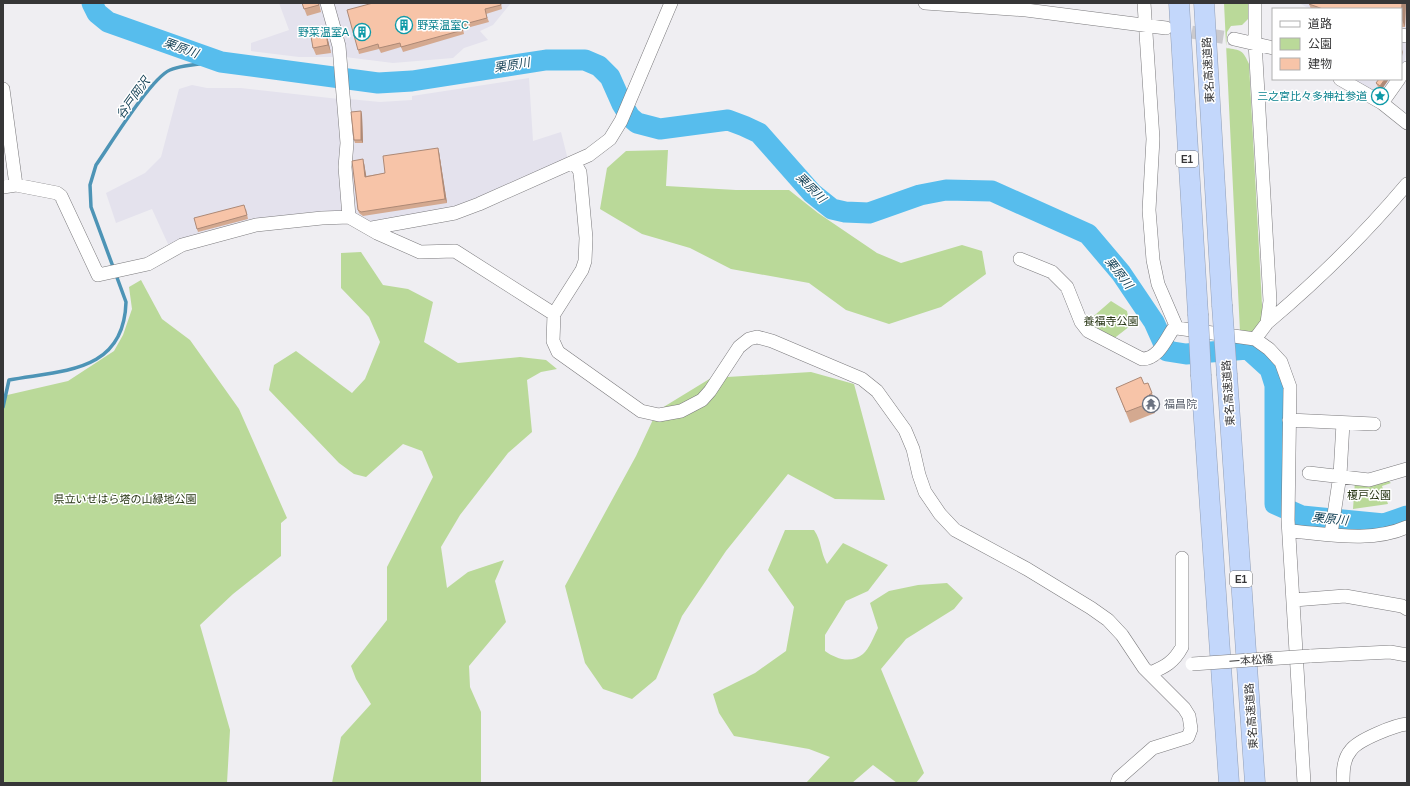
<svg xmlns="http://www.w3.org/2000/svg" width="1410" height="786" font-family="Helvetica,'Noto Sans JP',sans-serif">
<rect width="100%" height="100%" fill="#efeef2"/>
<path fill="#e4e2ed" d="M 279,3 L 511,3 L 493,25 L 480,31 L 488,40 L 464,48 L 453,58 L 393,63 L 345,57 L 349,99 L 380,102 L 412,100 L 412,96 L 529,78 L 533,141 L 561,132 L 568,160 L 502,189 L 447,210 L 373,223 L 344,211 L 311,212 L 254,220 L 244,225 L 168,244 L 152,209 L 116,223 L 106,193 L 145,173 L 161,157 L 179,89 L 192,85 L 207,88 L 241,88 L 339,99 L 334,57 L 299,57 L 251,51 L 251,43 L 289,30 Z
M 1299,3 L 1407,3 L 1407,48 L 1404,65 L 1401,70 L 1401,9 L 1310,9 Z
M 1349,79 L 1395,79 L 1384,97 L 1380,94 L 1378,96 Z"/>
<path fill="#bad999" d="M 1224,3 L 1251,3 L 1252,15 L 1242,25 L 1231,26 L 1227,32 L 1226,48 C 1241,50 1243,50 1249,64 L 1263,323 L 1255,332 L 1240,332 Z
M 668,150 L 666,186 L 736,190 L 789,190 L 818,213 L 877,253 L 901,263 L 962,245 L 982,251 L 986,274 L 941,307 L 889,324 L 846,310 L 809,283 L 731,269 L 690,248 L 642,234 L 600,209 L 607,168 L 626,151 Z
M 361,252 L 383,285 L 408,289 L 433,302 L 424,342 L 458,363 L 520,357 L 546,360 L 557,369 L 541,372 L 527,380 L 532,432 L 508,453 L 460,515 L 441,547 L 447,588 L 468,572 L 504,560 L 495,581 L 506,622 L 469,666 L 470,687 L 481,712 L 481,783 L 332,783 L 341,737 L 371,704 L 356,679 L 351,666 L 387,620 L 387,567 L 433,477 L 422,451 L 403,444 L 366,477 L 354,474 L 339,463 L 269,390 L 274,365 L 296,351 L 352,393 L 365,379 L 380,342 L 369,317 L 341,288 L 341,253 Z
M 141,280 L 162,319 L 190,340 L 239,409 L 287,518 L 281,523 L 281,556 L 233,594 L 200,625 L 230,730 L 227,783 L 3,783 L 3,396 L 68,381 L 114,351 L 123,335 L 132,309 L 129,287 Z
M 1111,301 L 1127,311 L 1130,326 L 1112,340 L 1092,329 L 1088,321 Z
M 811,372 L 854,384 L 885,500 L 835,499 L 788,474 L 726,551 L 682,616 L 656,679 L 632,699 L 603,689 L 585,663 L 565,586 L 636,456 L 657,411 L 711,378 Z
M 1387,480 L 1391,483 L 1382,486 L 1388,504 L 1353,509 L 1355,481 Z
M 785,530 L 814,530 C 822,542 820,551 827,564 L 843,543 L 888,565 L 868,591 L 846,601 L 825,635 L 825,651 C 836,659 851,664 863,654 C 869,649 874,636 878,628 L 870,603 L 889,591 L 918,585 L 947,583 L 963,598 L 954,609 L 906,639 L 881,669 L 924,773 L 916,783 L 897,783 L 873,765 L 852,783 L 806,783 L 830,757 L 809,749 L 734,736 L 719,713 L 713,694 L 755,673 L 786,651 L 794,607 L 768,570 Z"/>
<g fill="none" stroke-linecap="round" stroke-linejoin="round">
<path stroke="#4d94b6" stroke-width="3.5" d="M 3,407 L 9,380 C 63,370 124,373 126,302 L 91,207 L 90,185 L 96,165 C 110,145 151,78 170,70 C 185,64 205,64 221,62"/>
<path stroke="#57bded" stroke-width="21" d="M 92,3 L 97,13 L 108,22 L 221,62 L 378,83 L 412,81 L 546,60 L 585,60 L 599,66 L 610,77 L 622,104 L 630,117 L 637,123 L 660,129 L 728,120 L 744,126 L 759,133 L 812,193 L 832,209 L 845,212 L 869,213 L 920,195 L 946,190 L 992,191 L 1088,234 L 1121,273 L 1154,322 L 1167,351 L 1186,354 L 1248,349 L 1270,369 L 1275,385 L 1275,504 L 1302,516 L 1384,524 L 1407,516"/>
<path stroke="#cac9cd" stroke-width="13" stroke-dasharray="13 6" stroke-linecap="butt" d="M 1173,29 L 1234,39"/>
<g stroke="#7b7a7d" stroke-width="14">
<path id="minor" d="M 327,3 L 339,46 L 347,143 L 345,167 L 349,217
M 925,3 L 1026,10 L 1166,28
M 1144,3 L 1153,139 L 1149,210 L 1153,260 L 1158,284 L 1177,328
M 1255,3 L 1255,42 L 1270,301 L 1267,323 L 1255,339
M 1401,35 L 1407,36
M 1234,39 L 1273,48
M 1401,76 L 1407,68
M 1340,79 L 1382,103 L 1407,123
M 3,89 L 16,185
M 1382,103 L 1399,79
M 574,162 L 580,172 L 586,238 L 585,261 L 582,270 L 554,314 L 553,341 L 558,352 L 641,411 L 659,415 L 681,411 L 702,400 L 710,391 L 739,347 L 749,339 L 757,337 L 772,341 L 862,379 L 877,391 L 905,430 L 913,449 L 919,475 L 925,492 L 940,514 L 955,530 L 1027,569 L 1091,608 L 1108,620 L 1122,635 L 1144,668 L 1184,708 L 1189,716 L 1191,729 L 1188,737 L 1153,748 L 1119,778 L 1117,783
M 3,187 L 16,185 L 57,193 L 61,196 L 98,275 L 148,264 L 182,245 L 256,225 L 322,218 L 349,217 L 377,233 L 420,252 L 455,251 L 554,314
M 372,228 L 455,213 L 479,204 L 589,155 L 610,139 L 621,121 L 671,3
M 1020,259 L 1052,272 L 1067,287 L 1081,322 L 1088,331 L 1142,359 C 1158,359 1165,341 1173,329 L 1177,328 L 1255,339 L 1269,349 L 1281,362 L 1290,387 L 1288,520 L 1304,783
M 1267,323 C 1317,281 1365,234 1407,184
M 1289,420 L 1374,424
M 1309,473 L 1369,480 L 1407,469
M 1290,531 C 1328,534 1371,543 1407,527
M 1331,534 L 1340,475 L 1343,423
M 1294,600 L 1345,596 L 1402,606 L 1407,609
M 1310,656 L 1390,652 L 1407,655
M 1150,673 C 1165,667 1174,662 1182,647 L 1182,558
M 1343,783 C 1343,772 1343,759 1351,750 C 1358,740 1395,725 1407,724"/>
</g>
<g stroke="#929fb6" stroke-width="21">
<path id="highway" d="M 1179,3 L 1198,314
M 1204,3 L 1222,305
M 1227,375 L 1255,783
M 1201,376 L 1229,783"/>
</g>
<use href="#minor" stroke="#fff" stroke-width="13"/>
<use href="#highway" stroke="#c3d7fb" stroke-width="20"/>
<g stroke="#7b7a7d" stroke-width="14" stroke-linecap="butt">
<path id="minor-bridge" d="M 1192,664 L 1310,656"/>
</g>
<g stroke="#929fb6" stroke-width="21" stroke-linecap="butt">
<path id="highway-bridge" d="M 1222,305 L 1227,375
M 1198,314 L 1201,376"/>
</g>
<use href="#minor-bridge" stroke="#fff" stroke-width="13"/>
<use href="#highway-bridge" stroke="#c3d7fb" stroke-width="20"/>
</g>
<path fill="#d4a990" d="M 302,3 L 319,3 L 321,12 L 307,16 Z
M 501,3 L 502,9 L 486,14 L 489,22 L 463,29 L 464,34 L 403,52 L 401,47 L 381,53 L 379,49 L 359,54 L 358,50 Z
M 1406,3 L 1405,27 L 1401,27 L 1401,9 L 1311,9 L 1309,4 Z
M 325,28 L 327,36 L 331,53 L 316,55 L 313,48 Z
M 1389,79 L 1382,89 L 1378,87 L 1376,83 Z
M 361,111 L 362,115 L 363,143 L 355,143 L 354,140 Z
M 439,152 L 447,203 L 363,216 L 359,213 L 358,210 L 364,163 L 366,176 L 385,173 Z
M 246,209 L 248,219 L 198,232 L 197,229 Z
M 1144,384 L 1152,393 L 1156,404 L 1153,406 L 1155,413 L 1130,423 L 1116,388 Z"/>
<path fill="#ad8976" d="M 1402,3 L 1406,3 L 1405,27 L 1401,18 Z
M 325,28 L 327,36 L 331,53 L 328,45 Z
M 1401,47 L 1403,52 L 1401,60 Z
M 1385,79 L 1389,79 L 1382,89 L 1380,86 Z
M 361,111 L 362,115 L 363,143 L 361,140 Z
M 438,148 L 439,152 L 447,203 L 445,199 Z
M 363,159 L 364,163 L 367,180 L 365,177 Z"/>
<path fill="#f7c4a8" stroke="#ad8976" d="M 302,3 L 318,3 L 319,5 L 304,9 Z
M 373,3 L 500,3 L 501,5 L 485,9 L 487,18 L 461,25 L 463,30 L 401,47 L 400,43 L 379,48 L 378,44 L 358,50 L 347,10 Z
M 1309,3 L 1402,3 L 1401,15 L 1401,9 L 1323,9 L 1309,4 Z
M 325,28 L 328,45 L 313,48 L 310,31 Z
M 1379,79 L 1385,79 L 1380,86 L 1376,83 Z
M 361,111 L 361,140 L 354,140 L 351,112 Z
M 438,148 L 445,199 L 361,212 L 358,210 L 352,161 L 363,159 L 365,177 L 385,173 L 383,156 Z
M 244,205 L 247,215 L 197,229 L 194,218 Z
M 1141,377 L 1144,384 L 1148,383 L 1152,393 L 1149,395 L 1152,402 L 1126,412 L 1116,388 Z"/>
<defs>
<g id="building-ring" transform="scale(0.9)"><circle r="9.5" fill="#fff" stroke="#0f9aa8" stroke-width="1.5"/><path d="M-4-6H4V6H1V3H-1V6H-4ZM-2.5-4.3h1.7v1.8h-1.7ZM.8-4.3h1.7v1.8H.8ZM-2.5-1h1.7V.8h-1.7ZM.8-1h1.7V.8H.8Z" fill="#0f9aa8"/></g>
<g id="sight-ring" transform="scale(0.9)"><circle r="9.5" fill="#fff" stroke="#0f9aa8" stroke-width="1.5"/><path d="M0-6L1.8-2.2L6-1.7L2.9 1.2L3.7 5.4L0 3.3L-3.7 5.4L-2.9 1.2L-6-1.7L-1.8-2.2Z" fill="#0f9aa8"/></g>
<g id="temple-ring" transform="scale(0.9)"><circle r="9.5" fill="#fff" stroke="#6b7280" stroke-width="1.5"/><path d="M0-6L5-2H3V0L6.5 2.5H4V6H1.5V3h-3V6H-4V2.5H-6.5L-3 0V-2H-5Z" fill="#6b7280"/></g>
</defs>
<g fill-rule="evenodd">
<use href="#building-ring" x="404" y="25"/>
<use href="#building-ring" x="362" y="32"/>
<use href="#sight-ring" x="1380" y="96"/>
<use href="#temple-ring" x="1151" y="404"/>
</g>
<g text-anchor="middle" stroke-width="3" stroke-linejoin="round" paint-order="stroke">
<g fill="#fff" stroke="#727273" stroke-width="1">
<rect x="1176" y="151" width="22" height="16" rx="3"/>
<rect x="1230" y="571" width="22" height="16" rx="3"/>
</g>
<g font-size="10" font-weight="bold" fill="#363637">
<text x="1187" y="163">E1</text>
<text x="1241" y="583">E1</text>
</g>
<g font-size="11" fill="#0d838f" stroke="#fff" text-anchor="end">
<text x="417" y="29" text-anchor="start">野菜温室C</text>
<text x="349" y="36">野菜温室A</text>
<text x="1367" y="100">三之宮比々多神社参道</text>
</g>
<g font-size="11" fill="#363637" stroke="#fff">
<text transform="translate(1208 70) rotate(-93)" y="4">東名高速道路</text>
<text transform="translate(1228 393) rotate(-94)" y="4">東名高速道路</text>
<text transform="translate(1251 660) rotate(-4)" y="4">一本松橋</text>
<text transform="translate(1251 716) rotate(-94)" y="4">東名高速道路</text>
</g>
<g font-size="11" fill="#263513" stroke="#fff">
<text x="1111" y="325">養福寺公園</text>
<text x="1369" y="499">榎戸公園</text>
<text x="125" y="503">県立いせはら塔の山緑地公園</text>
</g>
<g font-size="11" fill="#5b616d" stroke="#fff" text-anchor="start">
<text x="1164" y="408">福昌院</text>
</g>
<g font-size="12" font-style="italic" fill="#184458" stroke="#fff">
<text transform="translate(181 48) rotate(20)" y="4">栗原川</text>
<text transform="translate(512 65) rotate(-9)" y="4">栗原川</text>
<text transform="translate(133 98) rotate(-54)" y="4">谷戸岡沢</text>
<text transform="translate(811 188) rotate(45)" y="4">栗原川</text>
<text transform="translate(1119 273) rotate(52)" y="4">栗原川</text>
<text transform="translate(1330 519) rotate(6)" y="4">栗原川</text>
</g>
</g>
<rect width="1410" height="786" fill="none" stroke="#363637" stroke-width="8"/>
<rect x="1272" y="8" width="130" height="72" fill="#ffffff" stroke="#afafaf"/>
<rect x="1280" y="21" width="20" height="6" fill="#ffffff" stroke="#afafaf"/>
<text x="1308" y="28" font-size="12" fill="#363637">道路</text>
<rect x="1280" y="38" width="20" height="12" fill="#bad999" stroke="#afafaf"/>
<text x="1308" y="48" font-size="12" fill="#363637">公園</text>
<rect x="1280" y="58" width="20" height="12" fill="#f7c4a8" stroke="#afafaf"/>
<text x="1308" y="68" font-size="12" fill="#363637">建物</text>
</svg>
